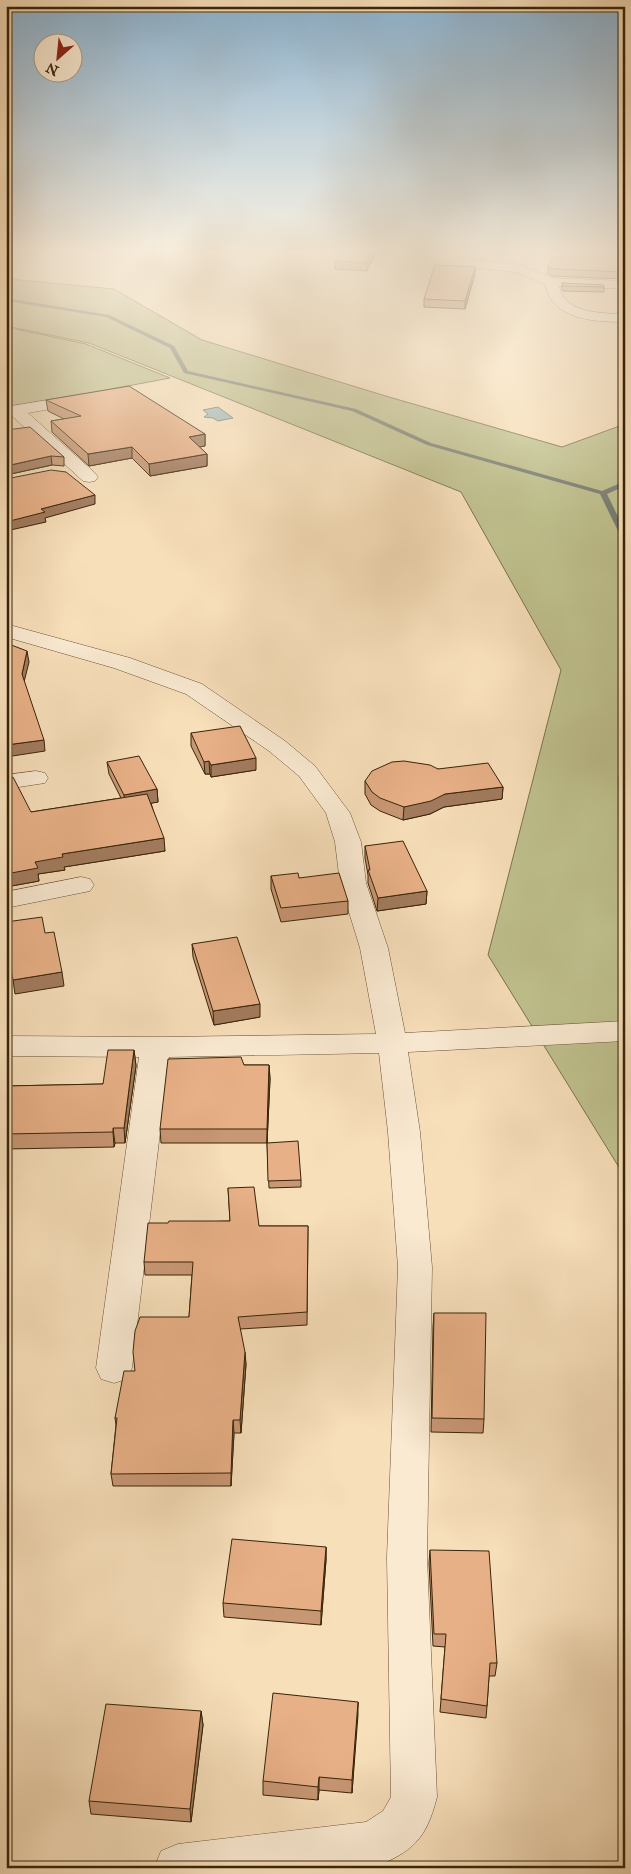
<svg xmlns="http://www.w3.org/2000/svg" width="631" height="1874" font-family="'IM FELL Great Primer',serif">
<rect width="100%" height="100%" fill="#f7dfba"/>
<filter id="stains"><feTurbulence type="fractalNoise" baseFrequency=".004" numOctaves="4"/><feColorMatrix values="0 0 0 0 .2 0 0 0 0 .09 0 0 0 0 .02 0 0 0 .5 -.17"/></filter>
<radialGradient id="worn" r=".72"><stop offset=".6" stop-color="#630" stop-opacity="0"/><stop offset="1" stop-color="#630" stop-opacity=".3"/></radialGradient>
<path fill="#bfc18e" stroke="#7c724c" d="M 6,277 L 19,280 L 114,289 L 202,340 L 389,397 L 562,447 L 625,424 L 625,1177 L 488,955 L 561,670 L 461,492 L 89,343 L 6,326 Z
M 6,327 L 86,344 L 170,378 L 6,409 Z"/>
<path fill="#a2babb" stroke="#787e74" d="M 218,407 L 233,418 L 218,421 L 213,418 L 204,417 L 208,414 L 203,410 Z"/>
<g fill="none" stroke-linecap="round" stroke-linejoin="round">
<path fill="#787e74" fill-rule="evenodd" d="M 6,298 L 109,315 L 174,346 L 188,371 L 356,409 L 431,443 L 602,491 L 625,481 L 625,486 L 607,494 L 625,531 L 625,541 L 622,539 L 600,494 L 427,445 L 352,411 L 184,373 L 170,348 L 106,317 L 6,301 Z
M 625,766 L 625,963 L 620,960 L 618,777 L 621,769 Z"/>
<g stroke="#685335" stroke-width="1">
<path id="minor" d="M 475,260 L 517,264 L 553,278 L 625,281 L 625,289 L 559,286 C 565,314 601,313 625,314 L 625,322 C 594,322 552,320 545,284 L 515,272 L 470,267 L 468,264 L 470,261 Z
M 84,394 L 90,396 L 92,399 L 90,402 L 28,413 L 95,473 L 98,477 L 95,481 L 89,482 L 83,481 L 12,416 L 6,417 L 6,407 Z
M 6,624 L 130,658 L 202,684 L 285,741 L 315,766 L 350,813 L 361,842 L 366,883 L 388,948 L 405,1033 L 625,1021 L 625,1041 L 408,1052 L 420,1132 L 432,1267 L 427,1557 L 437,1797 C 426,1840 413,1851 373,1868 L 154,1868 L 161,1851 L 178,1844 L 366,1822 L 383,1811 L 391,1797 L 387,1557 L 398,1267 L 388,1132 L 379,1053 L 169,1057 L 132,1368 L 127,1379 L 114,1383 L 101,1379 L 96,1368 L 139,1057 L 6,1056 L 6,1036 L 161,1037 L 376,1034 L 360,948 L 340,883 L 335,842 L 326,813 L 299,776 L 269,751 L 186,694 L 114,668 L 6,637 Z
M 36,771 L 45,773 L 48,778 L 45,783 L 6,789 L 6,775 Z
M 81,877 L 90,879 L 94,885 L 90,891 L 6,908 L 6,892 Z"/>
</g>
<use href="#minor" fill="#faead2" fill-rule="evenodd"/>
</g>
<path fill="#c89774" stroke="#382409" d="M 376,251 L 367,271 L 335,269 L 335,261 Z
M 625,251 L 625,279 L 553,276 L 548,274 L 548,267 L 563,258 Z
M 475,274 L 465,309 L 424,307 L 424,299 Z
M 562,283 L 604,287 L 604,292 L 563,291 L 562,288 Z
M 46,400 L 205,434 L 205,446 L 199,447 L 207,454 L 207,466 L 150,476 L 132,458 L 89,466 L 52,432 L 51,421 L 64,419 L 48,411 Z
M 6,430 L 64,457 L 64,466 L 52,465 L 6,475 Z
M 191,733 L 256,770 L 211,777 L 210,774 L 205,774 L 191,746 Z
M 107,762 L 157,789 L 158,802 L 151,803 L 165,851 L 64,867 L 65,870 L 38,874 L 39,881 L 6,887 L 31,812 L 121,798 L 109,774 Z
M 438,769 L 503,787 L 502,799 L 444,807 L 430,814 L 403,820 L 380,811 L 371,805 L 365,794 L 365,781 Z
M 365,846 L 427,891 L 426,904 L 377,911 L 368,883 L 368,875 L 365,858 Z
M 271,876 L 299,878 L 348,901 L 348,914 L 281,922 L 271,889 Z
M 192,944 L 260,1017 L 214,1025 L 193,957 Z
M 134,1050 L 136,1066 L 125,1143 L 115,1143 L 114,1147 L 6,1149 L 6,1086 L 103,1084 Z
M 244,1065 L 269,1065 L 270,1079 L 267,1143 L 301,1180 L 301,1187 L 269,1188 L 267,1143 L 161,1143 L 160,1129 Z
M 228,1188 L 259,1226 L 308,1226 L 307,1325 L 240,1329 L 246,1364 L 241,1433 L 234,1433 L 231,1486 L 113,1486 L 111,1474 L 116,1425 L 115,1418 L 135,1371 L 189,1317 L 192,1275 L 145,1275 L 144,1262 L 168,1223 L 230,1221 Z
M 434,1313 L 484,1419 L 483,1433 L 431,1432 L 433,1327 Z
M 326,1547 L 326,1560 L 321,1625 L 224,1617 L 223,1603 Z
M 430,1550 L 497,1663 L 495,1676 L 489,1676 L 487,1706 L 486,1718 L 440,1712 L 445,1647 L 433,1646 L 429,1563 Z
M 358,1702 L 352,1793 L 319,1790 L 318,1800 L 263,1795 L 263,1781 Z
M 201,1711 L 203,1725 L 191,1822 L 91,1814 L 89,1801 Z"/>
<path fill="#a27b5e" stroke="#382409" d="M 372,251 L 376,251 L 367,271 L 367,263 Z
M 475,267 L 475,274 L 465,309 L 465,301 Z
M 205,434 L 205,446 L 189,449 L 189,437 Z
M 132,447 L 132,458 L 89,466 L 88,454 Z
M 207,454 L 207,466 L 150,476 L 149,464 Z
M 51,456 L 52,465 L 6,475 L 6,466 Z
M 95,495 L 95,504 L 45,518 L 46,522 L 6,531 L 6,522 L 41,509 Z
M 27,651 L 29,662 L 23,686 L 22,674 Z
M 44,740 L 45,751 L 6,757 L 6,745 Z
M 256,758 L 256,770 L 211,777 L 211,765 Z
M 209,761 L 210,774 L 205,774 L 204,762 Z
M 503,787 L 502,799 L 444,807 L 430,814 L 403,820 L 404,807 L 445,794 Z
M 157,789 L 158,802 L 125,808 L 124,795 Z
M 164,838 L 165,851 L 64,867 L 65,870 L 38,874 L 39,881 L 6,887 L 6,874 L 35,862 L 62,854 Z
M 427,891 L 426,904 L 377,911 L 378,898 Z
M 8,952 L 10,966 L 6,966 L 6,953 Z
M 62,972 L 64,986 L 15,994 L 13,980 Z
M 260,1004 L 260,1017 L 214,1025 L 213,1011 Z
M 134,1050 L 136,1066 L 125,1143 L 124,1128 Z
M 269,1065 L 270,1079 L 267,1143 L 267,1129 Z
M 113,1128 L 115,1143 L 114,1147 L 113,1132 Z
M 245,1352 L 246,1364 L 241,1433 L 240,1420 Z
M 233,1420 L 234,1433 L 231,1486 L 231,1473 Z
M 326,1547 L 326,1560 L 321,1625 L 321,1611 Z
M 358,1702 L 358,1715 L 352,1793 L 352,1780 Z
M 201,1711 L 203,1725 L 191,1822 L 190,1809 Z
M 319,1777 L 319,1790 L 318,1800 L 318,1787 Z"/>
<path fill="#e8b087" stroke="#382409" d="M 341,251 L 372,251 L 367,263 L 335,261 Z
M 564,251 L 625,251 L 625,272 L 554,269 L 548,267 L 552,257 L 563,258 Z
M 435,265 L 475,267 L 465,301 L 424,299 Z
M 562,283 L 604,285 L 604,287 L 563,286 Z
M 129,386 L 205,434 L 189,437 L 207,454 L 149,464 L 132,447 L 88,454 L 51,421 L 81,416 L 46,400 Z
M 30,427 L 64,457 L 51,456 L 6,466 L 6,430 Z
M 51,470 L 66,472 L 95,495 L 41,509 L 45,512 L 6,522 L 6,479 Z
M 6,643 L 27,651 L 22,674 L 44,740 L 6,745 Z
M 240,726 L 256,758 L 211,765 L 209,761 L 204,762 L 191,733 Z
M 139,756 L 157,789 L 124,795 L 107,762 Z
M 404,761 L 430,765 L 438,769 L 488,763 L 503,787 L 445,794 L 431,801 L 404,807 L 380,798 L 372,792 L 365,781 L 372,771 L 392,762 Z
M 13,777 L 31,812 L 147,794 L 164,838 L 62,854 L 63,857 L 35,862 L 38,868 L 6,874 L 6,779 Z
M 403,841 L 427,891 L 378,898 L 368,870 L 370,870 L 365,846 Z
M 298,873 L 299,878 L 339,873 L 348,901 L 281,908 L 271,876 Z
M 42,917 L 45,933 L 54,932 L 62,972 L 13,980 L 8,952 L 6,953 L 6,922 Z
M 237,937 L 260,1004 L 213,1011 L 192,944 Z
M 108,1050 L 134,1050 L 124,1128 L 113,1128 L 113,1132 L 6,1134 L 6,1086 L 103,1084 Z
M 241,1057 L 244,1065 L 269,1065 L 267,1129 L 160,1129 L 168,1059 Z
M 298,1141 L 301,1180 L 268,1181 L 267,1143 Z
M 254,1187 L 259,1226 L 308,1226 L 307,1312 L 238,1317 L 245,1352 L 240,1420 L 233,1420 L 231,1473 L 111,1474 L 117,1418 L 115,1418 L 124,1371 L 135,1371 L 133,1352 L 135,1331 L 140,1317 L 189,1317 L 193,1262 L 144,1262 L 148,1223 L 168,1223 L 169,1221 L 230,1221 L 228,1188 Z
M 434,1313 L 486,1313 L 484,1419 L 432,1418 Z
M 232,1539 L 326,1547 L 321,1611 L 223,1603 Z
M 430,1550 L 489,1551 L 497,1663 L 490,1663 L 487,1706 L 441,1699 L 446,1634 L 434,1634 Z
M 273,1693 L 358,1702 L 352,1780 L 319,1777 L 318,1787 L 263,1781 Z
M 106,1704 L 201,1711 L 190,1809 L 89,1801 Z"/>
<linearGradient id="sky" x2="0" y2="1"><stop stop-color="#8cb6d6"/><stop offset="0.49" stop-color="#fbf1e0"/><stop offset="1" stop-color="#fbf1e0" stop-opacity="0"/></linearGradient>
<rect width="631" height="513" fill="url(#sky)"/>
<rect width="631" height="1874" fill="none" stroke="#f7dfba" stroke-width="25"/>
<rect x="8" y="8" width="616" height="1859" fill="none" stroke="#382409" stroke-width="2.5"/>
<rect x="12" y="12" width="606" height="1849" fill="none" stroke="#382409"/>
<g transform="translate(58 58) rotate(207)"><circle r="24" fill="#faead2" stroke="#ac9b82"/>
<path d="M0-4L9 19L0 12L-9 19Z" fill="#8f2418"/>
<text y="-8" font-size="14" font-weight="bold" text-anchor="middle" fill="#382409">N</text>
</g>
<rect width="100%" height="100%" filter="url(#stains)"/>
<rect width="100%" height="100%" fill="url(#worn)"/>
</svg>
